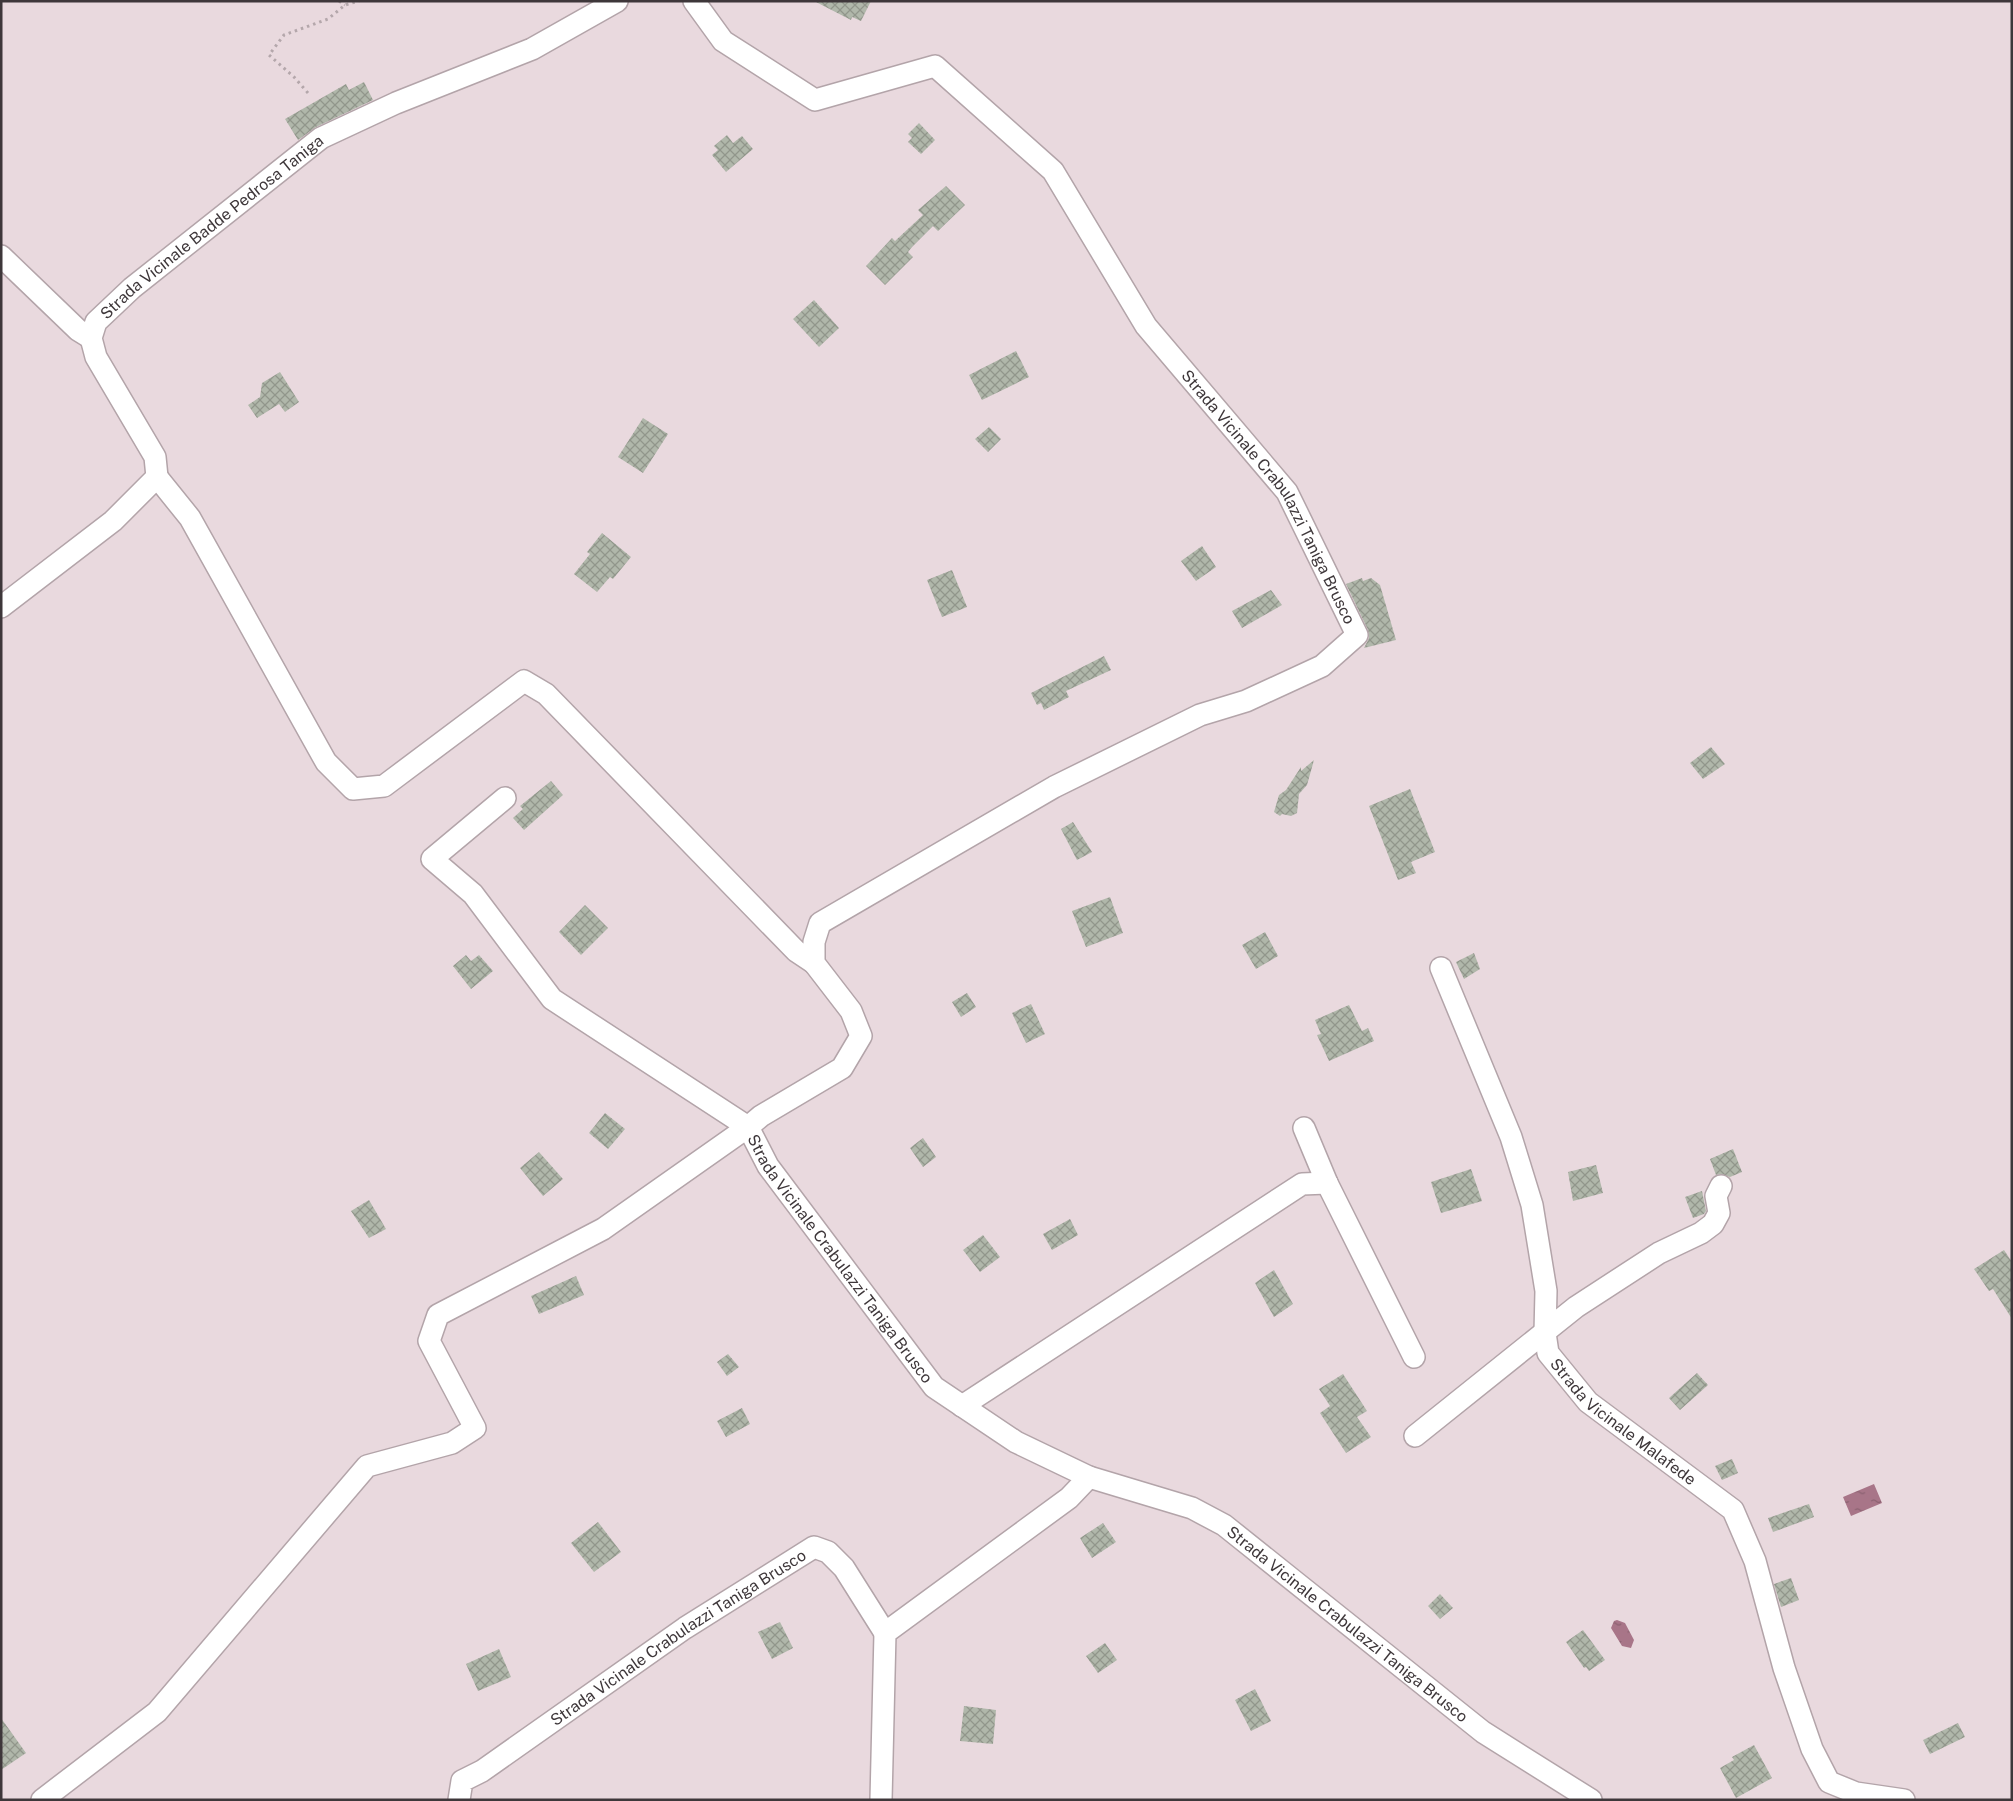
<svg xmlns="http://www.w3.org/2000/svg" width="2013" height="1801" font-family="'Public Sans',sans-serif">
<defs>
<pattern id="water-ripples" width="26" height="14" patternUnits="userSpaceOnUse" patternTransform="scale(1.25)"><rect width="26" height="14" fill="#a87588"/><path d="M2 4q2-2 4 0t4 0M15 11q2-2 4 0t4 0" fill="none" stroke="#8a6170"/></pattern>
<pattern id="building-cross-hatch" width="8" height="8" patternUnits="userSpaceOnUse" patternTransform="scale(1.25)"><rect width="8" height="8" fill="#b0b7aa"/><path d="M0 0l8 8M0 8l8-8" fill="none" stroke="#91968b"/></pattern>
</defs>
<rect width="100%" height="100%" fill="#e9d9de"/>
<path fill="url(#water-ripples)" d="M 1874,1484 L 1882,1503 L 1851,1516 L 1843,1497 Z
M 1617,1620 L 1625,1623 L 1634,1640 L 1631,1648 L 1622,1646 L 1611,1628 L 1614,1621 Z"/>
<path fill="url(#building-cross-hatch)" d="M 814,1 L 871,1 L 861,21 L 852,17 L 851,20 Z
M 364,82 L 373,100 L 316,127 L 298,140 L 285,119 L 346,84 L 349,90 Z
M 919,123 L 935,140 L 921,154 L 908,142 L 912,138 L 908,134 Z
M 727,135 L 733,143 L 742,136 L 753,149 L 726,172 L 712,155 L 718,150 L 714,146 Z
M 946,186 L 965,205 L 938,231 L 933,226 L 912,247 L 908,252 L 913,257 L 885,285 L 866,266 L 892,238 L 895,241 L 923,215 L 918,210 Z
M 814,300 L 839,328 L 819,347 L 793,319 Z
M 1016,351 L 1029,377 L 982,400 L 969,375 Z
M 280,372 L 299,402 L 285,412 L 279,404 L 257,418 L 248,405 L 260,397 L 262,383 Z
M 643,418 L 668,434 L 643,473 L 618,457 Z
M 989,427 L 1001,439 L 988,452 L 975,439 Z
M 602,533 L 631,557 L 613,579 L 610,577 L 597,592 L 574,574 L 590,554 L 587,552 Z
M 1202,546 L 1216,567 L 1196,581 L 1181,561 Z
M 952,570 L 967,607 L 942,617 L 927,580 Z
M 1362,578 L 1363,581 L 1371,578 L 1380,585 L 1396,640 L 1364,648 L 1369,638 L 1368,630 L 1346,584 Z
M 1271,590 L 1282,605 L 1242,628 L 1232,611 Z
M 1104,656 L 1111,670 L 1066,691 L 1069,697 L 1044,710 L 1041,703 L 1037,705 L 1031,693 Z
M 1711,747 L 1725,764 L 1703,779 L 1690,763 Z
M 1314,760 L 1307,785 L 1299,794 L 1297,813 L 1291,816 L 1282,814 L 1280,816 L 1274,812 L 1279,795 L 1286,790 L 1301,767 L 1301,771 Z
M 551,781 L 563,795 L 524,830 L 513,818 L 523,809 L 520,806 Z
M 1410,789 L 1435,852 L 1411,862 L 1416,873 L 1398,880 L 1369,806 Z
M 1073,822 L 1092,852 L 1077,860 L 1061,829 Z
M 1110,897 L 1123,933 L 1086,947 L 1072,911 Z
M 585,905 L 608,928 L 581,955 L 559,932 Z
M 1265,932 L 1278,956 L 1256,969 L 1242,945 Z
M 1474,953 L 1480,969 L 1464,979 L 1456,962 Z
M 466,955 L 471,961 L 479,955 L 493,971 L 471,989 L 453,966 Z
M 967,993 L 976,1007 L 961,1017 L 952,1002 Z
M 1031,1004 L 1045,1034 L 1026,1043 L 1012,1013 Z
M 1349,1005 L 1362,1031 L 1368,1028 L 1374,1041 L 1329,1061 L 1317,1035 L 1321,1034 L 1315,1020 Z
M 605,1113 L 625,1129 L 608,1149 L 589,1133 Z
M 923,1138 L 936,1157 L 923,1167 L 910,1148 Z
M 1733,1149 L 1742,1172 L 1730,1177 L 1721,1174 L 1716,1175 L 1710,1159 Z
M 539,1152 L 563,1179 L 543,1196 L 520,1168 Z
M 1596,1165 L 1603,1193 L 1573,1201 L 1568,1172 Z
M 1471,1169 L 1482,1201 L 1441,1213 L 1431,1182 Z
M 1702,1191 L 1706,1211 L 1704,1214 L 1693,1218 L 1685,1197 Z
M 369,1200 L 386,1229 L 369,1238 L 351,1211 Z
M 1070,1219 L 1078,1235 L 1052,1250 L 1043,1234 Z
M 983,1235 L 1000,1257 L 980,1272 L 963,1250 Z
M 2004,1250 L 2012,1262 L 2012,1319 L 1993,1289 L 1989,1291 L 1974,1269 Z
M 1274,1270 L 1293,1304 L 1274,1317 L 1255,1283 Z
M 576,1276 L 584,1295 L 539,1314 L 531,1296 Z
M 728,1354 L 739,1367 L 727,1376 L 717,1362 Z
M 1697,1373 L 1708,1385 L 1680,1410 L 1669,1398 Z
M 1343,1374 L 1367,1411 L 1357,1417 L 1371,1437 L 1346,1453 L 1320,1413 L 1330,1406 L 1319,1389 Z
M 742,1408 L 750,1424 L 726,1437 L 717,1421 Z
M 1732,1459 L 1738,1473 L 1722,1480 L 1715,1466 Z
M 1809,1504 L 1814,1517 L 1773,1532 L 1768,1518 Z
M 598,1522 L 621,1552 L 594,1572 L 571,1543 Z
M 1103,1523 L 1116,1542 L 1092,1558 L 1080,1538 Z
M 1791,1578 L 1799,1600 L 1781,1607 L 1774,1584 Z
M 1440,1594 L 1453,1608 L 1440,1619 L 1428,1606 Z
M 780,1622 L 793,1648 L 772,1659 L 758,1632 Z
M 1583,1630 L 1605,1660 L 1589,1671 L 1586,1667 L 1584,1668 L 1566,1642 Z
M 1105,1643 L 1117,1660 L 1098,1673 L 1086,1656 Z
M 499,1649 L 511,1677 L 478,1691 L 466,1664 Z
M 1255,1689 L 1271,1721 L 1251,1731 L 1235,1700 Z
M 964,1706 L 996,1710 L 993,1744 L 960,1741 Z
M 1,1718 L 26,1753 L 1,1770 Z
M 1958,1723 L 1965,1737 L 1930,1754 L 1923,1740 Z
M 1754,1745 L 1772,1778 L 1736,1798 L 1720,1768 L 1734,1760 L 1732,1757 Z"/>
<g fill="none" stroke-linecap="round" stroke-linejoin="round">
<g stroke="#b3a4a9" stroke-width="24">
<g id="minor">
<path id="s1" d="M 694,1 L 723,41 L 815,100 L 935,66 L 1053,171 L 1146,326 L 1287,492 L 1357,635 L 1322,666 L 1246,701 L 1200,715 L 1054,787 L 820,923 L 814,942 L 814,963 L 851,1011 L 861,1036 L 842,1068 L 761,1116 L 748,1127 L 768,1166 L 934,1387 L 1016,1442 L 1089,1477 L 1192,1508 L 1224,1525 L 1483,1732 L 1591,1800"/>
<path d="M 1,256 L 78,330 L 91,338"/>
<path d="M 157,477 L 190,518 L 326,762 L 353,789 L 384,786 L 524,681 L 546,694 L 796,951 L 814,963"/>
<path id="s2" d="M 1,607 L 113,521 L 157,477 L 155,457 L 96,357 L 91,338 L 96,322 L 132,288 L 321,138 L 396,103 L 532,49 L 617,1"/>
<path id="s3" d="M 1441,968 L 1511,1137 L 1532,1205 L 1546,1291 L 1545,1333 L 1548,1353 L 1588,1402 L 1733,1510 L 1755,1561 L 1784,1668 L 1812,1749 L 1829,1782 L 1856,1793 L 1904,1800"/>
<path d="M 1304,1128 L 1327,1183 L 1414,1357"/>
<path d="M 962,1406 L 1302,1184 L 1327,1183"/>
<path d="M 1415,1436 L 1576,1307 L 1659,1253 L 1701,1233 L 1713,1224 L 1719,1213 L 1716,1196 L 1721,1186"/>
<path d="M 42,1800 L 157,1712 L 367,1466 L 452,1443 L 475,1428 L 429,1341 L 438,1315 L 603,1229 L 748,1127 L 552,999 L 473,894 L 432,859 L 505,798"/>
<path id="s4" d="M 459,1800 L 462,1781 L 482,1771 L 685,1628 L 814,1547 L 828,1552 L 844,1568 L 885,1633"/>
<path d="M 881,1800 L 885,1633 L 1069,1498 L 1089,1477"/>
</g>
</g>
<path stroke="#b4a7ab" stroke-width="3" stroke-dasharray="2.5 4" stroke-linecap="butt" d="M 339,1 L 345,5
M 308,93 L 294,77 L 269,55 L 284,35 L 328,19 L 345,5 L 359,1"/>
<use href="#minor" stroke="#fff" stroke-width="21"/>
</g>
<g text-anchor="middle" stroke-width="4.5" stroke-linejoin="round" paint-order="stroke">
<g font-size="16" fill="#3e373a" stroke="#fff">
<text dy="6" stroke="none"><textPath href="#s2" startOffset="526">Strada Vicinale Badde Pedrosa Taniga</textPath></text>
<text dy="6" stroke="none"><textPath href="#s1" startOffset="834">Strada Vicinale Crabulazzi Taniga Brusco</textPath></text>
<text dy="6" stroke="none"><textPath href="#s1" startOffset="2049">Strada Vicinale Crabulazzi Taniga Brusco</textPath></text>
<text dy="6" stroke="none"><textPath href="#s3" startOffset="506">Strada Vicinale Malafede</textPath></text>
<text dy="6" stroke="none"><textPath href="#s1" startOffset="2690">Strada Vicinale Crabulazzi Taniga Brusco</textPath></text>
<text dy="6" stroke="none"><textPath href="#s4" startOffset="279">Strada Vicinale Crabulazzi Taniga Brusco</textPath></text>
</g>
</g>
<rect width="2013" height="1801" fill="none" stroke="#3e373a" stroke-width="5"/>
</svg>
